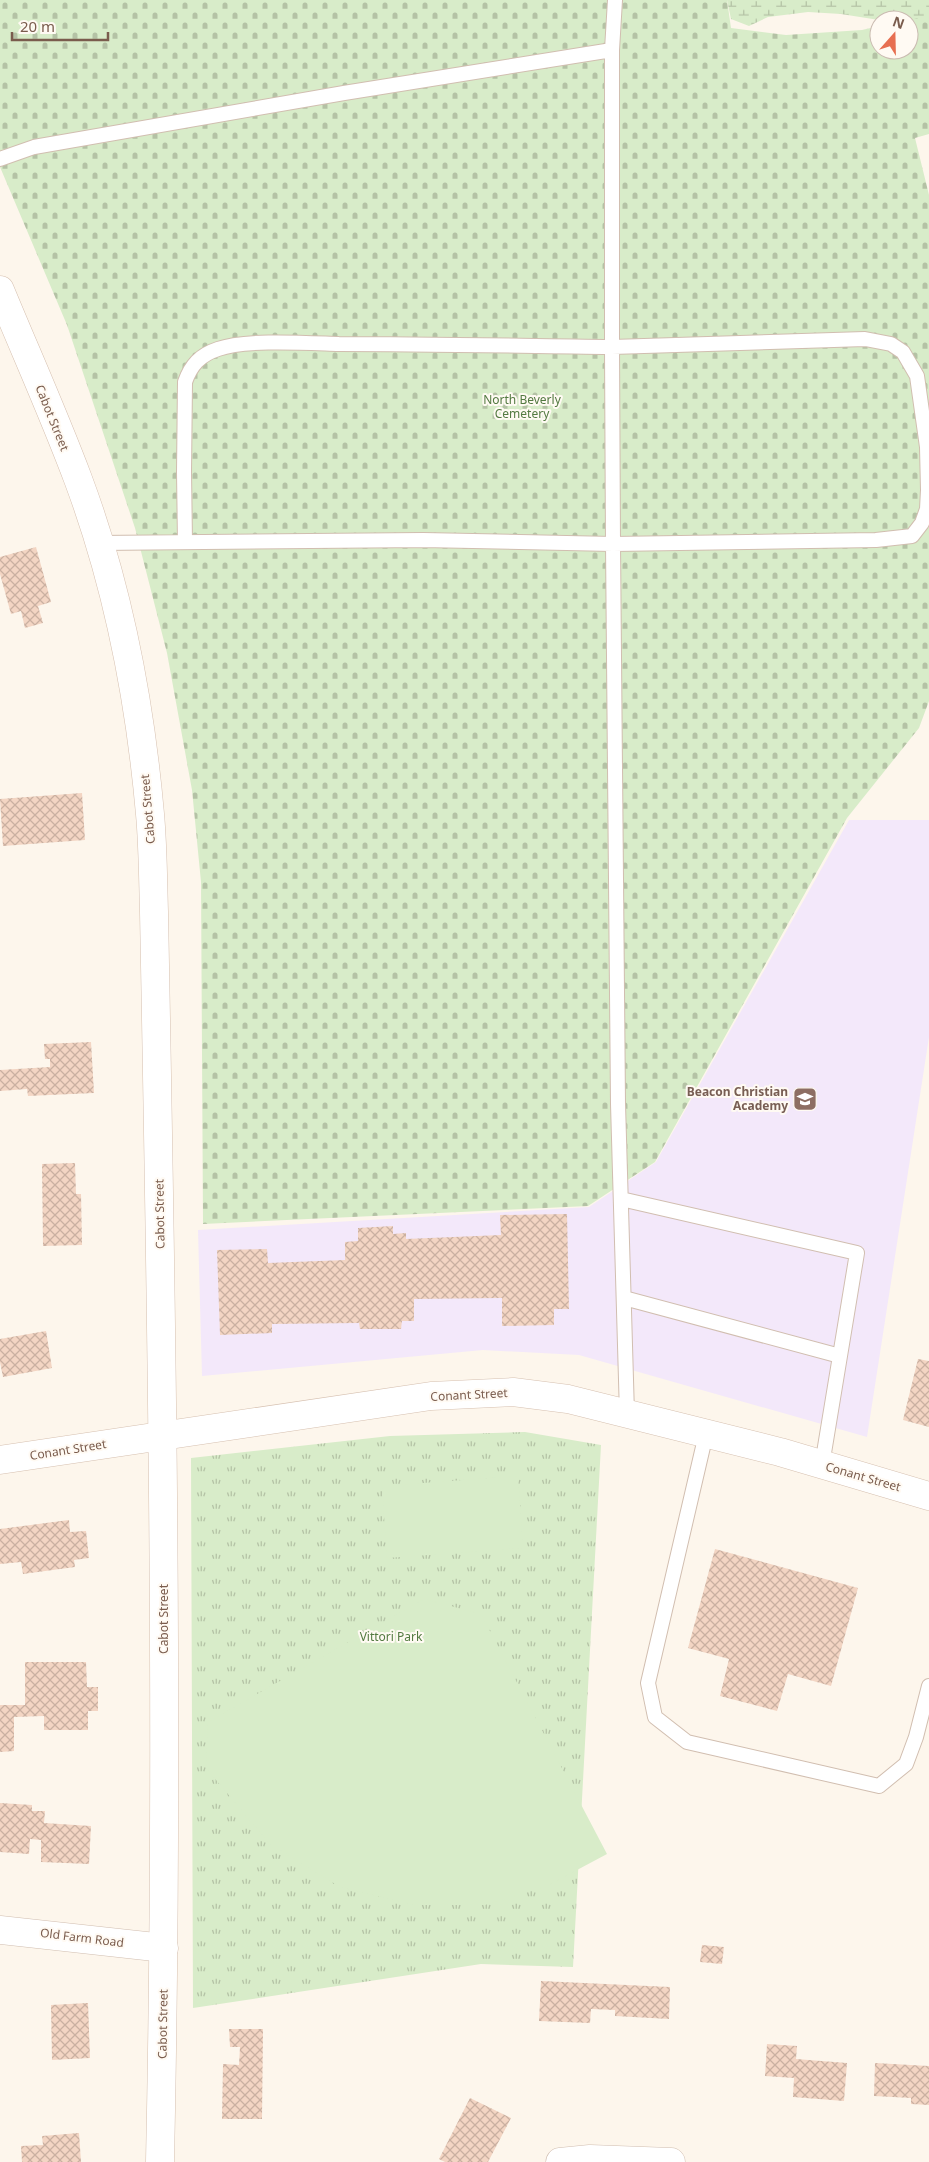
<svg xmlns="http://www.w3.org/2000/svg" width="929" height="2162" font-family="'Noto Sans',sans-serif">
<defs>
<pattern id="grass-tufts" width="24" height="20" patternUnits="userSpaceOnUse" patternTransform="scale(1.25)"><rect width="24" height="20" fill="#d8ecc9"/><path d="M3 7l-1-3M5 7V3M7 7l1-3M15 17l-1-3M17 17v-4M19 17l1-3" fill="none" stroke="#b4c2a5"/></pattern>
<pattern id="wetland-marsh" width="20" height="14" patternUnits="userSpaceOnUse" patternTransform="scale(1.25)"><rect width="20" height="14" fill="#d8ecc9"/><path d="M1 5h8M5 5V1M11 12h8M15 12V8" fill="none" stroke="#b4c2a5"/></pattern>
<pattern id="cemetery-stones" width="16" height="16" patternUnits="userSpaceOnUse" patternTransform="scale(1.25)"><rect width="16" height="16" fill="#d8ecc9"/><path d="M2 7V4a2 2 0 0 1 4 0v3zM10 15v-3a2 2 0 0 1 4 0v3z" fill="#b4c2a5"/></pattern>
<pattern id="building-cross-hatch" width="8" height="8" patternUnits="userSpaceOnUse" patternTransform="scale(1.25)"><rect width="8" height="8" fill="#f3d5c3"/><path d="M0 0l8 8M0 8l8-8" fill="none" stroke="#cab0a1"/></pattern>
</defs>
<rect width="100%" height="100%" fill="#fdf6ec"/>
<path fill="#f3e8fa" d="M 849,820 L 929,820 L 929,1037 L 867,1437 L 579,1355 L 483,1350 L 202,1376 L 198,1230 L 589,1207 L 656,1162 Z"/>
<path fill="url(#grass-tufts)" d="M 525,1432 L 601,1445 L 573,1967 L 481,1964 L 193,2008 L 191,1458 L 390,1436 Z"/>
<path fill="url(#wetland-marsh)" d="M 727,0 L 929,0 L 929,32 L 909,27 L 909,20 L 879,20 L 841,14 L 808,12 L 768,17 L 749,26 L 731,19 Z"/>
<path fill="url(#cemetery-stones)" d="M 0,0 L 727,0 L 731,28 L 786,35 L 862,30 L 879,26 L 879,50 L 909,50 L 909,20 L 929,16 L 929,134 L 915,138 L 929,195 L 929,701 L 919,728 L 847,818 L 655,1162 L 588,1206 L 203,1224 L 201,882 L 192,790 L 167,653 L 135,528 L 67,325 L 0,167 Z"/>
<path fill="#d8ecc9" d="M 518,1476 L 523,1548 L 387,1558 L 382,1486 Z
M 424,1599 L 481,1614 L 607,1854 L 547,1886 L 485,1905 L 415,1905 L 340,1887 L 270,1844 L 206,1768 L 208,1722 Z"/>
<path fill="url(#building-cross-hatch)" d="M 36,547 L 51,602 L 38,606 L 43,623 L 25,628 L 21,611 L 11,614 L 0,574 L 0,557 Z
M 82,793 L 85,840 L 3,846 L 0,799 Z
M 91,1042 L 94,1093 L 28,1096 L 27,1089 L 0,1091 L 0,1070 L 50,1067 L 50,1059 L 45,1059 L 44,1044 Z
M 75,1163 L 76,1194 L 81,1194 L 82,1245 L 43,1246 L 42,1164 Z
M 567,1214 L 569,1309 L 554,1309 L 554,1325 L 502,1326 L 502,1298 L 414,1299 L 414,1321 L 402,1321 L 401,1329 L 360,1329 L 359,1323 L 272,1324 L 272,1333 L 220,1335 L 217,1250 L 267,1249 L 268,1263 L 345,1260 L 345,1242 L 358,1241 L 358,1228 L 393,1226 L 393,1234 L 406,1233 L 406,1239 L 501,1235 L 500,1215 Z
M 46,1331 L 52,1368 L 3,1377 L 0,1362 L 0,1339 Z
M 918,1359 L 929,1361 L 929,1427 L 903,1420 Z
M 69,1520 L 70,1532 L 86,1531 L 89,1558 L 74,1560 L 75,1567 L 23,1574 L 21,1562 L 0,1564 L 0,1529 Z
M 715,1549 L 858,1588 L 831,1686 L 788,1674 L 777,1711 L 720,1696 L 729,1659 L 688,1648 Z
M 25,1662 L 86,1662 L 87,1687 L 98,1687 L 98,1711 L 88,1711 L 88,1730 L 44,1730 L 44,1716 L 14,1717 L 14,1751 L 0,1752 L 0,1705 L 25,1705 Z
M 0,1803 L 32,1805 L 32,1811 L 45,1811 L 44,1823 L 91,1826 L 89,1864 L 41,1862 L 41,1840 L 30,1839 L 29,1854 L 0,1852 Z
M 702,1945 L 724,1947 L 722,1964 L 700,1962 Z
M 541,1981 L 670,1987 L 669,2019 L 615,2016 L 615,2010 L 591,2009 L 590,2023 L 539,2021 Z
M 88,2003 L 90,2058 L 52,2060 L 51,2005 Z
M 229,2029 L 263,2029 L 262,2119 L 222,2119 L 223,2064 L 239,2065 L 240,2047 L 230,2047 Z
M 767,2044 L 797,2046 L 796,2059 L 847,2063 L 844,2101 L 793,2097 L 794,2078 L 765,2076 Z
M 875,2063 L 929,2066 L 929,2105 L 911,2104 L 911,2098 L 874,2096 Z
M 470,2098 L 511,2118 L 488,2162 L 445,2162 L 439,2159 Z
M 79,2133 L 81,2162 L 22,2162 L 21,2146 L 43,2145 L 42,2136 Z"/>
<g fill="none" stroke-linecap="round" stroke-linejoin="round">
<g stroke="#d1beb0" stroke-width="16">
<path id="lane" d="M 0,159 L 34,147 L 344,93 L 612,50
M 185,542 L 184,472 L 185,382 C 191,365 200,355 218,349 C 246,339 307,343 339,344 C 430,344 521,346 612,347 L 613,544 L 876,540 L 912,536 L 922,523 L 927,509 L 928,490 L 927,447 L 917,376 L 903,352 L 891,344 L 865,339 L 612,347 L 612,50 L 615,0
M 98,543 L 423,540 L 613,544 L 618,1104 L 627,1414
M 621,1199 L 857,1253 L 822,1465
M 624,1298 L 840,1356
M 706,1434 L 648,1683 L 655,1717 L 687,1742 L 879,1786 L 906,1764 L 916,1737 L 929,1686"/>
</g>
<g stroke="#d1beb0" stroke-width="29">
<path id="street" d="M 0,1930 L 164,1948
M 560,2162 L 590,2159 L 671,2162"/>
</g>
<g stroke="#d6c0b0" stroke-width="29">
<path id="secondary" d="M 0,290 C 26,353 54,415 78,479 C 118,586 140,701 150,814 C 153,847 153,880 154,912 C 162,1329 169,1746 160,2162
M 0,1460 L 431,1396 L 513,1392 L 568,1399 L 780,1452 L 929,1496"/>
</g>
<use href="#lane" stroke="#fff" stroke-width="14"/>
<use href="#street" stroke="#fff" stroke-width="28"/>
<use href="#secondary" stroke="#fff" stroke-width="28"/>
</g>
<defs>
<g id="school-square" transform="scale(1.25)"><rect x="-9" y="-9" width="18" height="18" rx="4" fill="#8d6e63" stroke="#fffaf3"/><path d="M0-5L7-2L0 1L-7-2ZM-4 1L0 2.5L4 1V4Q0 6-4 4Z" fill="#fff"/></g>
</defs>
<g fill-rule="evenodd">
<use href="#school-square" x="805" y="1099"/>
</g>
<g text-anchor="middle" stroke-width="4" stroke-linejoin="round" paint-order="stroke">
<g font-size="12" fill="#537a41" stroke="#fffaf3">
<text x="522" y="404">North Beverly<tspan x="522" dy="14">Cemetery</tspan></text>
<text x="391" y="1641">Vittori Park</text>
</g>
<g font-size="12" fill="#7a5c4d" stroke="#fffaf3">
<text transform="translate(52 418) rotate(68)" y="4">Cabot Street</text>
<text transform="translate(148 809) rotate(-95)" y="4">Cabot Street</text>
<text transform="translate(160 1214) rotate(-91)" y="4">Cabot Street</text>
<text transform="translate(469 1395) rotate(-3)" y="4">Conant Street</text>
<text transform="translate(68 1450) rotate(-9)" y="4">Conant Street</text>
<text transform="translate(863 1477) rotate(16)" y="4">Conant Street</text>
<text transform="translate(164 1619) rotate(-90)" y="4">Cabot Street</text>
<text transform="translate(82 1938) rotate(7)" y="4">Old Farm Road</text>
<text transform="translate(163 2024) rotate(-89)" y="4">Cabot Street</text>
</g>
<g font-size="12" font-weight="bold" fill="#785e54" stroke="#fffaf3" text-anchor="end">
<text x="788" y="1096">Beacon Christian<tspan x="788" dy="14">Academy</tspan></text>
</g>
</g>
<g transform="translate(894 35) rotate(20)"><circle r="24" fill="#fffaf3" stroke="#cabbb1"/>
<path d="M0-4L9 19L0 12L-9 19Z" fill="#e76f51"/>
<text y="-8" font-size="14" font-weight="bold" text-anchor="middle" fill="#7a5c4d">N</text>
</g>
<path d="M12 32v8h96v-8" fill="none" stroke="#7a5c4d" stroke-width="2.5"/>
<text x="20" y="32" font-size="15" fill="#7a5c4d" stroke="#fffaf3" stroke-width="4" paint-order="stroke">20 m</text>
</svg>
